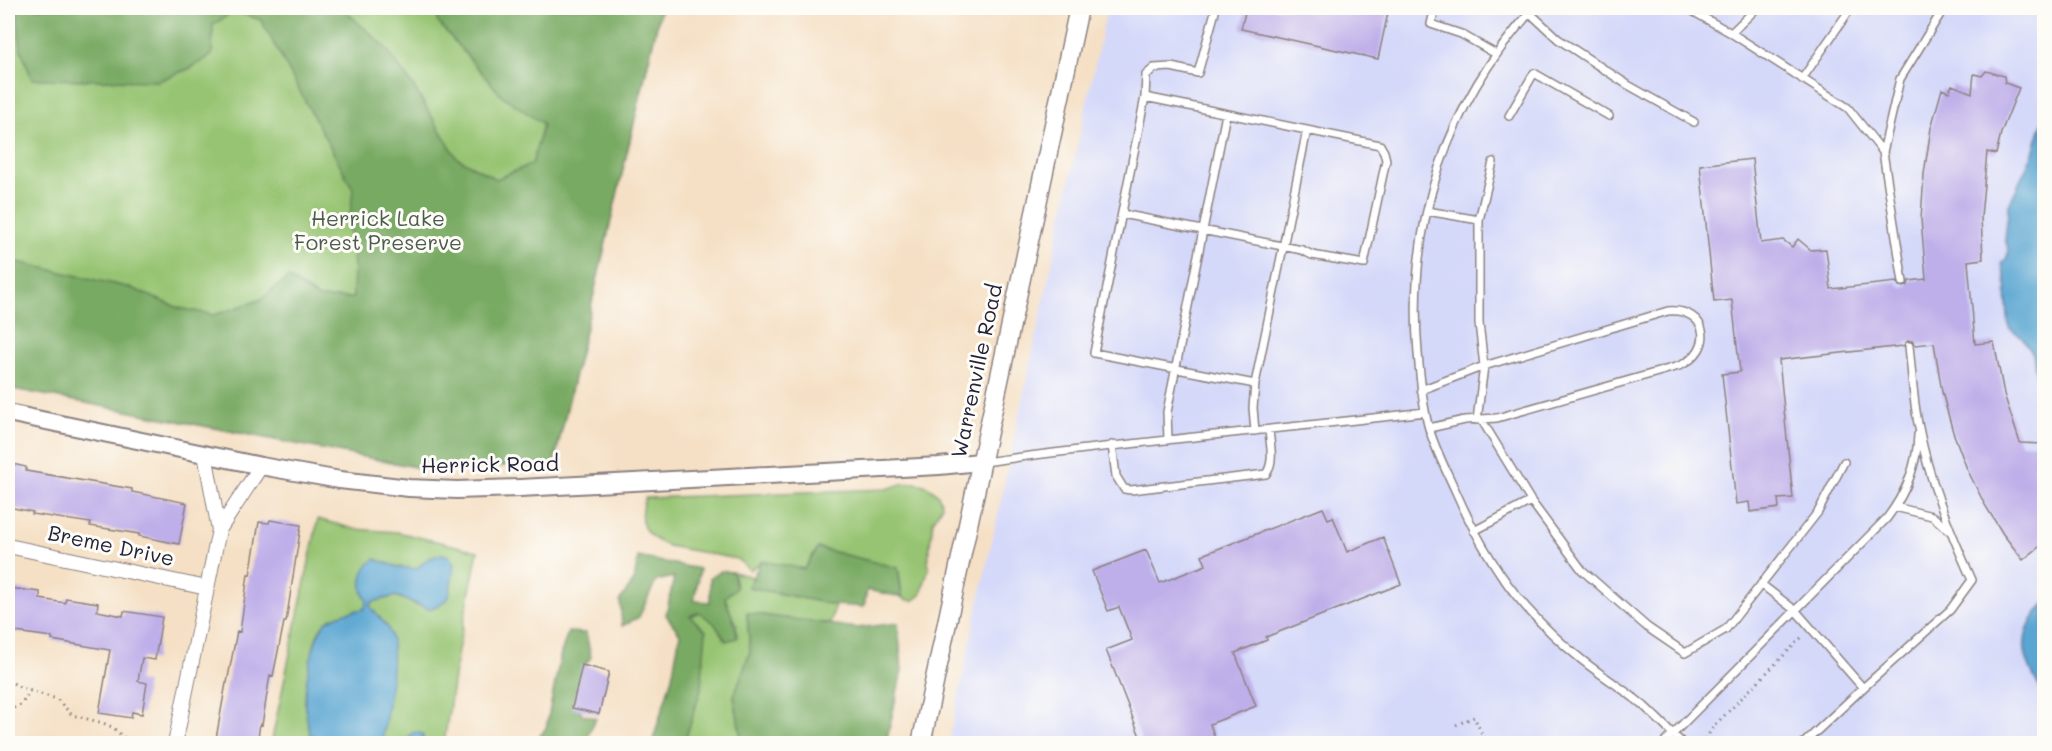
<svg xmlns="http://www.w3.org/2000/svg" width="2052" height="751" font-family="Mali,sans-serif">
<rect width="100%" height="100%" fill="#fdfcf7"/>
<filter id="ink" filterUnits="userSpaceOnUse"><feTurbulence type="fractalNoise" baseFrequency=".0167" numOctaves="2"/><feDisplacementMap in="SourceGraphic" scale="12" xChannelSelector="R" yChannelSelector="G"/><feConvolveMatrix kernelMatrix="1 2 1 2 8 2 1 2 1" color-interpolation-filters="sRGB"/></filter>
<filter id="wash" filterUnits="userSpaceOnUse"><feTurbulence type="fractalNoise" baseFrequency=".008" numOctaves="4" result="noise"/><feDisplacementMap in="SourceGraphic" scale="24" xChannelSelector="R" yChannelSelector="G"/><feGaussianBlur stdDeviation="1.35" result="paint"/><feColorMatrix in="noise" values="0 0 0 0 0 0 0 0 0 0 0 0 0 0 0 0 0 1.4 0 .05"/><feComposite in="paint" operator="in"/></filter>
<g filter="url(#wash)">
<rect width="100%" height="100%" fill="#f5e0c5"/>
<path fill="#d4d8f9" d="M 1107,8 L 2044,8 L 2044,743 L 948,744 Z"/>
<path fill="#97c472" stroke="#5c7356" stroke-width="1.5" d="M 8,8 L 661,8 L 554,463 L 431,470 L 8,388 Z
M 915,483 C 928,484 940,492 942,506 L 933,521 L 928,561 L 929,566 L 921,595 L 913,601 L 903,599 L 898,568 L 818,548 L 804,569 L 762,561 L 750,570 L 737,559 L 668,546 C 644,536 636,523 645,498 L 887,489 L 901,484 Z
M 318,519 L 354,529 L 397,532 L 478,551 L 458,650 L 444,743 L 423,743 L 424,741 L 412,733 L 407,743 L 382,743 L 391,670 L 388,628 L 369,607 L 372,602 L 396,596 L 418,606 L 428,559 L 416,569 L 398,567 L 375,559 L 362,592 L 368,601 L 364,609 C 352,612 339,613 328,620 C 304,637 310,707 310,734 L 324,743 L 271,744 Z
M 733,572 L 753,577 L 748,587 L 835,605 L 830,624 L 747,613 L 750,652 L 734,696 L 742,743 L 684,744 L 701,689 L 690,616 L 699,612 L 715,623 L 726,641 L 737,625 L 727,607 L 725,597 L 736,588 Z"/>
<path fill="#79aa64" stroke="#4e6650" stroke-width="1.5" d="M 14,8 L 342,8 L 385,47 L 415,89 L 457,158 L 496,179 L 532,164 L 543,124 L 501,95 L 437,21 L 437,8 L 661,8 L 554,463 L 431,470 L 8,388 L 8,257 L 9,260 L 131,288 L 179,308 L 214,315 L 260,300 L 288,278 L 319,298 L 353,298 L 354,265 L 349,226 L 353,189 L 261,20 L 234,11 L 213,25 L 212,55 L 191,68 L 158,81 L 32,79 L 21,50 L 17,10 Z
M 818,548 L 898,568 L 902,597 L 867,590 L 864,607 L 835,605 L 748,587 L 761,561 L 804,569 Z
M 638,557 L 700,569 L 694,601 L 710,602 L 710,578 L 721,571 L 733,572 L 736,588 L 725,597 C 729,612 737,623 737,638 L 726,641 L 714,623 L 699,612 L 690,616 L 706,631 L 701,689 L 684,743 L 652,743 L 672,677 L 680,634 L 666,615 L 674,577 L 656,581 L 639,617 L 622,626 L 620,600 L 634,581 Z
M 747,613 L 857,628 L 898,623 L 902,671 L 886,743 L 742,743 L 734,696 L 750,652 Z
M 568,632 L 586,633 L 591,657 L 582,669 L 576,704 L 582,714 L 596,718 L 585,743 L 534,744 L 546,728 L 561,653 Z"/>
<path fill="#5aa6d2" stroke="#3e6486" stroke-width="1.5" d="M 2044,116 L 2044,430 L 2033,354 L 2022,337 L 2009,328 L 2006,293 L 2007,291 L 2002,263 L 2006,259 L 2009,251 L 2005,239 L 2009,205 L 2033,153 Z
M 441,554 L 449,556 L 454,565 L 449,597 L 441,604 L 429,609 L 396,596 L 372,602 L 370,606 C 375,613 383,620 388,628 C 400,649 385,718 382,743 L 324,743 L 310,734 C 308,725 306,715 305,706 C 304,687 313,631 328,621 C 339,613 352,612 364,609 L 367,601 C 358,586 360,569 375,559 L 398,567 L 416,569 L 428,559 Z
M 2044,604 L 2044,696 C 2024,659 2013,639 2044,604 Z
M 418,732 L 423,735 L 423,743 L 407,743 L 412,733 Z"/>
<g id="blocks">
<path fill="#beaee9" d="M 1246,8 L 1389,8 L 1378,59 L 1241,29 Z
M 1986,71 L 2004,76 L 2005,83 L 2019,88 L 2001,133 L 1996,154 L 1987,152 L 1981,217 L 1983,259 L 1968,261 L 1975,344 L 1994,342 L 2004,394 L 2020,443 L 2044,444 L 2044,543 L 2023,560 L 2003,534 L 1985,505 L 1967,469 L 1953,432 L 1942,392 L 1934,343 L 1915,345 L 1912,341 L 1908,341 L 1903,346 L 1779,360 L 1793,498 L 1778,499 L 1779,508 L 1750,512 L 1749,502 L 1736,504 L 1722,374 L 1740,372 L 1732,300 L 1714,302 L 1700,165 L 1752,159 L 1761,243 L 1783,240 L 1792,247 L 1798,239 L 1811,250 L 1826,249 L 1831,289 L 1897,282 L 1899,286 L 1904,287 L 1908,285 L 1909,281 L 1926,279 L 1921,219 L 1924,174 L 1931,128 L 1942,89 L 1949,92 L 1952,85 L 1972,93 L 1974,74 L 1982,76 Z
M 8,463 L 26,467 L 26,471 L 132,489 L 132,492 L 187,503 L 179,544 L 139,536 L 139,534 L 90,526 L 91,523 L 32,514 L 33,512 L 8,507 Z
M 1323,508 L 1328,519 L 1333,517 L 1347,552 L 1383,537 L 1401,584 L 1266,637 L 1267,640 L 1235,653 L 1256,706 L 1210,724 L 1217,744 L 1143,744 L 1106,650 L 1132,640 L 1119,607 L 1108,611 L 1092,571 L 1146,550 L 1160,583 L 1206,565 L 1202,555 Z
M 270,520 L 301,525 L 286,622 L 284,622 L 273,676 L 270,675 L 262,725 L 260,724 L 257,744 L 215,744 L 226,683 L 227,683 L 237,631 L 240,632 L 248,574 L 250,575 L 259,522 L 269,523 Z
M 9,588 L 40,592 L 40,599 L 65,603 L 66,598 L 98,603 L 97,611 L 123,616 L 124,611 L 162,617 L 155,660 L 142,658 L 138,681 L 147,683 L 142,714 L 132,712 L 131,718 L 99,713 L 110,650 L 52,640 L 52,637 L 8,631 L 8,597 Z
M 582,665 L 609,672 L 599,714 L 572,708 Z"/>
</g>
</g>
<g filter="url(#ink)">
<use href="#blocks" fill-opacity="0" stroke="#8c8180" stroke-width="1.5"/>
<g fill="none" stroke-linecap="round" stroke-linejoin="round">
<g stroke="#8c8180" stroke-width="10">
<path id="service" d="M 1435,8 L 1431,24 L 1461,34 L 1496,54
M 1534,8 C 1446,104 1407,223 1418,353 C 1420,377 1422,401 1428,425 C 1434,447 1446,470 1456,492 C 1474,533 1496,573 1526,607 C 1543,626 1562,644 1582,660 C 1602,676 1624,689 1644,706 C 1657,718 1670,731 1683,744
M 1687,8 L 1731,33 L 1848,108 L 1883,152
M 1530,13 L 1558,39 L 1628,85 L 1694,122
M 1731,33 L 1757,8
M 1802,79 L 1851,8
M 1145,97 L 1146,75 L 1154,68 L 1171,67 L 1198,73 L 1216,8
M 1509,116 L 1534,73 L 1609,116
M 1427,211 L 1479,220
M 1122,214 L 1302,250 L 1312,255 L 1364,264 L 1386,160 L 1384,152 L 1380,145 L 1145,97 L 1094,353 L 1255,384
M 1903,282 L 1883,152 L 1900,79 L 1944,8
M 1421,390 L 1484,366 L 1668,311 C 1708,308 1716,350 1679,366 L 1497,418 L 1465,420 L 1429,428
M 1481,419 L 1531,501 L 1582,570 L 1647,627 L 1685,653 L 1726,629 L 1818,512 L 1844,462
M 1477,420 L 1484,366 L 1479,323 L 1479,220 L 1493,162
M 1255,431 L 1253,408 L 1255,384 L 1307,130
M 1168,440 L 1167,412 L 1226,114
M 1112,445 L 1116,476 L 1124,489 L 1131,490 L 1266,474 C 1275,462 1270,444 1269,430
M 984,462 C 1131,441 1278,430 1425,412
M 1895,507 L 1932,516 L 1950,531
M 1474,531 L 1531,501
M 1761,584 L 1796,611 L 1863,688 L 1950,610 L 1972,580 C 1950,531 1929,481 1919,428 C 1913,401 1912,373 1909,346
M 1663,744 L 1887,518 C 1906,493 1917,467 1918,435
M 1803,744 L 1863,688"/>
</g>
<g stroke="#8c8180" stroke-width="16">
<path id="minor" d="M 205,454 L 219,530
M 8,546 L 207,588
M 175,744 L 219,530 L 261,466"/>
</g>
<g stroke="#8c8180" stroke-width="20">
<path id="tertiary" d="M 8,413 L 261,466 L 340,480 L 409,488 L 457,490 L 520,488 L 939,466 L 980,462"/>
</g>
<g stroke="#8c8180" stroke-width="21">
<path id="secondary" d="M 921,744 L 1079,8"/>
</g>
<path stroke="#8c8180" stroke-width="3" stroke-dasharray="1.5 4.5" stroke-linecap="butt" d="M 8,680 L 21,688 L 57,699 L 72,715 L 103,723 L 112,727 L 126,739 L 145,744
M 8,710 L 21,705 L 30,691
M 1456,725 L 1474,717 L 1487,744
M 115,744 L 123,737
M 1702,744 L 1714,726 L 1803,636"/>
<use href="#service" stroke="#fff" stroke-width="7"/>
<use href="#minor" stroke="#fff" stroke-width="14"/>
<use href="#tertiary" stroke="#fff" stroke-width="16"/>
<use href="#secondary" stroke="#fff" stroke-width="18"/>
</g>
</g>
<g text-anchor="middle" stroke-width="6" stroke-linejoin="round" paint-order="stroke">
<g font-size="21" fill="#4b5b4e" stroke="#fdfcf7">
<text x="378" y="226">Herrick Lake<tspan x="378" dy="24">Forest Preserve</tspan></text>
</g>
<g font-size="21" fill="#22223b" stroke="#fdfcf7">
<text transform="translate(977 371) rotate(-78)" y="7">Warrenville Road</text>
<text transform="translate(490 465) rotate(-1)" y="7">Herrick Road</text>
<text transform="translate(111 546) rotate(12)" y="7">Breme Drive</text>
</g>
</g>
<rect width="2052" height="751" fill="none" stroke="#fdfcf7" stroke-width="30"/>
</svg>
